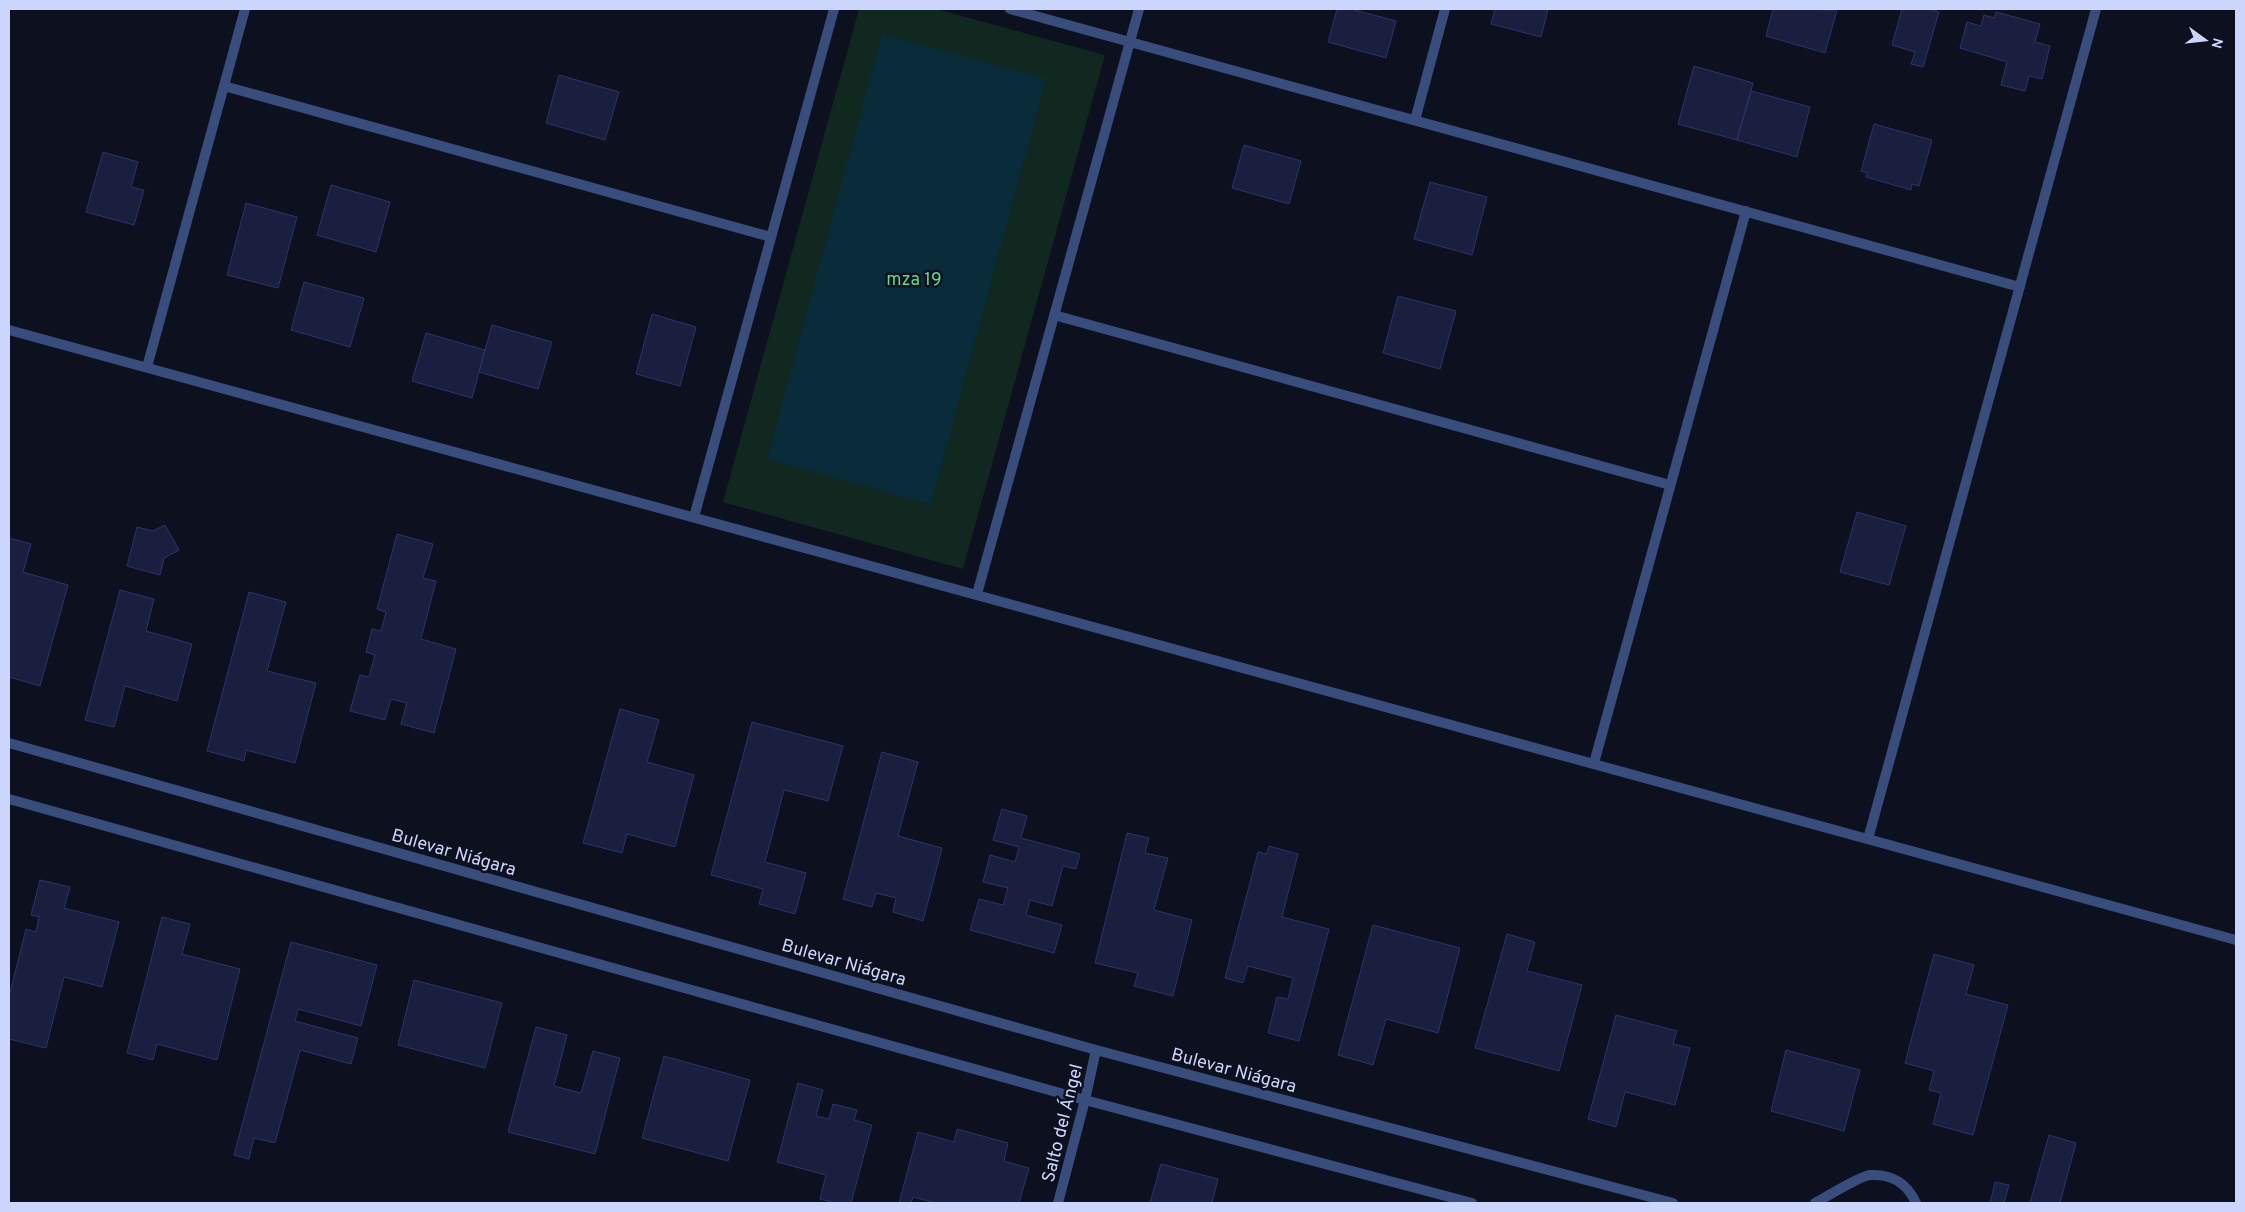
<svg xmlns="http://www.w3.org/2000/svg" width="2245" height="1212" font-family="Overpass,sans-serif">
<rect width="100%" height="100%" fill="#0d101e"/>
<path fill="#10281f" d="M 859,9 L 936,9 L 1105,55 L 963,569 L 723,502 Z"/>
<path fill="#0a2b3a" d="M 882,34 L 1046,79 L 931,504 L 767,459 Z"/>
<path fill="#1a1e3f" stroke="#2c346a" d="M 1337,9 L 1351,9 L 1396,21 L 1386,58 L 1328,42 Z
M 1495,9 L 1548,9 L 1541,37 L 1491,24 Z
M 1773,9 L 1837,10 L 1825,53 L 1766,36 Z
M 1902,9 L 1929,9 L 1939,12 L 1923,67 L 1911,64 L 1915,52 L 1892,45 Z
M 1996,12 L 2040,24 L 2035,42 L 2050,46 L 2042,79 L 2029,76 L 2025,91 L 2001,85 L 2007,62 L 1960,48 L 1967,22 L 1981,26 L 1984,15 L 1994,18 Z
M 1694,66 L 1753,83 L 1737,140 L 1678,124 Z
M 559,75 L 619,92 L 605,140 L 546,123 Z
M 1751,91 L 1810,107 L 1797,157 L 1737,140 Z
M 1874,124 L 1932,140 L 1919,186 L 1912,184 L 1911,190 L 1866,177 L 1867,173 L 1861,171 Z
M 1244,145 L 1301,161 L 1289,204 L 1232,188 Z
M 103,152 L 138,162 L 131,187 L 144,190 L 134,225 L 86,212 Z
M 1430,182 L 1487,197 L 1472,255 L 1414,239 Z
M 331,185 L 390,202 L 376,252 L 317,235 Z
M 246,203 L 297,217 L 278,288 L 227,275 Z
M 304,282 L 364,298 L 350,347 L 291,330 Z
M 1398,296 L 1456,311 L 1440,369 L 1383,353 Z
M 652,314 L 696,327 L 680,386 L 636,374 Z
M 492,325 L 552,342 L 538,389 L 479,372 Z
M 426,333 L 485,350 L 472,398 L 412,381 Z
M 1857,512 L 1906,526 L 1889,585 L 1840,572 Z
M 165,525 L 179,550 L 164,558 L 160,575 L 127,566 L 137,527 L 153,531 Z
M 397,534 L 433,544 L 423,578 L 436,581 L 421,639 L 456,649 L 434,733 L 401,724 L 407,703 L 391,699 L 385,720 L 350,711 L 360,675 L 369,677 L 375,655 L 366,652 L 372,629 L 381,631 L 386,612 L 377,609 Z
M 9,538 L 31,544 L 23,572 L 68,585 L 40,686 L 9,677 Z
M 120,590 L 154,599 L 146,631 L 192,644 L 177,701 L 125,686 L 114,727 L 85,720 Z
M 249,592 L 286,602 L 267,671 L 316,683 L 295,763 L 246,750 L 244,761 L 207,751 Z
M 620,709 L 659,720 L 647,762 L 694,775 L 675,847 L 627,834 L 622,853 L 583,843 Z
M 752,722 L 843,746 L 828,801 L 784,790 L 765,862 L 806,873 L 795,914 L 759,904 L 763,889 L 711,875 Z
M 882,752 L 918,762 L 898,836 L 942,848 L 923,921 L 893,912 L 896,898 L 876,893 L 872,907 L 843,899 Z
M 1002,809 L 1027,816 L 1021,838 L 1080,854 L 1076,869 L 1063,866 L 1052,906 L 1030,900 L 1026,915 L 1062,925 L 1054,953 L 970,930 L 979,899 L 1003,905 L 1008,888 L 983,882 L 990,855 L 1015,862 L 1019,847 L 993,840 Z
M 1127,833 L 1149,838 L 1145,853 L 1168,858 L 1154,910 L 1192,920 L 1173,996 L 1134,986 L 1138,973 L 1095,963 Z
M 1269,846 L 1298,854 L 1282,917 L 1329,929 L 1299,1041 L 1268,1033 L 1277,997 L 1288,999 L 1293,978 L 1248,966 L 1243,983 L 1225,978 L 1258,852 L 1267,854 Z
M 40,880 L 70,887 L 64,908 L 119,922 L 102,987 L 64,977 L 46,1048 L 9,1039 L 9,997 L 26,929 L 36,932 L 39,917 L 31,915 Z
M 162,917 L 190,924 L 182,954 L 240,969 L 217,1060 L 157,1044 L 153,1060 L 127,1053 Z
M 1373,925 L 1460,948 L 1438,1033 L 1386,1019 L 1373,1065 L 1338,1055 Z
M 1507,934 L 1535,942 L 1527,971 L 1582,985 L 1559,1071 L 1475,1048 Z
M 291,942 L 377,965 L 361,1026 L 298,1009 L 295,1021 L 358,1038 L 351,1064 L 300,1050 L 275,1143 L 254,1138 L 249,1159 L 234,1155 Z
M 1934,954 L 1974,965 L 1966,994 L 2008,1005 L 1973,1135 L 1933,1124 L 1941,1093 L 1929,1090 L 1934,1071 L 1905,1063 Z
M 414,980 L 502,1003 L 485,1068 L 398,1045 Z
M 1616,1015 L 1677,1031 L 1673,1044 L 1690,1048 L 1675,1105 L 1625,1092 L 1616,1127 L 1588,1119 Z
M 536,1027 L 567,1035 L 554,1086 L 581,1093 L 593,1051 L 620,1058 L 595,1154 L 508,1132 Z
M 1786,1050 L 1860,1070 L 1844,1131 L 1771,1111 Z
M 664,1056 L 750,1080 L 728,1161 L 642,1138 Z
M 798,1083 L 823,1090 L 816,1116 L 829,1119 L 833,1104 L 857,1110 L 854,1120 L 872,1125 L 851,1203 L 836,1203 L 820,1199 L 826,1175 L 777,1162 Z
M 957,1129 L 1008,1143 L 1004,1161 L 1029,1168 L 1019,1203 L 936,1203 L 913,1197 L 911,1203 L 899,1203 L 918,1132 L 954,1142 Z
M 2049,1135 L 2076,1143 L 2060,1203 L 2030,1203 Z
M 1161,1164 L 1218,1179 L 1212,1203 L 1150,1203 Z
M 1995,1182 L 2009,1185 L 2004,1203 L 1990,1203 Z"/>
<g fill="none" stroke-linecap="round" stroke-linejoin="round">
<path stroke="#394d7c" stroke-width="10" d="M 1010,9 L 2020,287
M 224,86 L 771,237
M 1415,120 L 1445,9
M 1054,315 L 1670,485
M 9,330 L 2236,940
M 147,367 L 245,9
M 694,517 L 834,9
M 977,594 L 1139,9
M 9,743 L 1096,1050 L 1673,1203
M 1594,763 L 1746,211
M 9,799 L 1085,1100 L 1472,1203
M 1868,839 L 2096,9
M 1058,1203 L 1085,1100 L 1096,1050
M 1815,1203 C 1826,1197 1860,1176 1870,1175 C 1893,1174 1907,1183 1916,1203"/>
</g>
<g text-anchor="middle" stroke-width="5" stroke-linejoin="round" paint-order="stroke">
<g font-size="18" fill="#5bda91" stroke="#0d101e">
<text x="914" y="285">mza 19</text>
</g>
<g font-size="18" fill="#ccd6fd" stroke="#0d101e">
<text transform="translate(454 852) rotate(16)" y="6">Bulevar Niágara</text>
<text transform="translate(844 962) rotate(16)" y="6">Bulevar Niágara</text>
<text transform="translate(1234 1070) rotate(15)" y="6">Bulevar Niágara</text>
<text transform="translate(1062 1123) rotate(-76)" y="6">Salto del Ángel</text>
</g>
</g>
<rect width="2245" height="1212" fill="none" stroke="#ccd6fd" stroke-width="20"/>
<g transform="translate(2205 40) rotate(105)" stroke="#0d101e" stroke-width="4" paint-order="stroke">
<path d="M0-4L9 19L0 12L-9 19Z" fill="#ccd6fd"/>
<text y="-8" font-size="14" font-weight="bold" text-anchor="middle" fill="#ccd6fd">N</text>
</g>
</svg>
